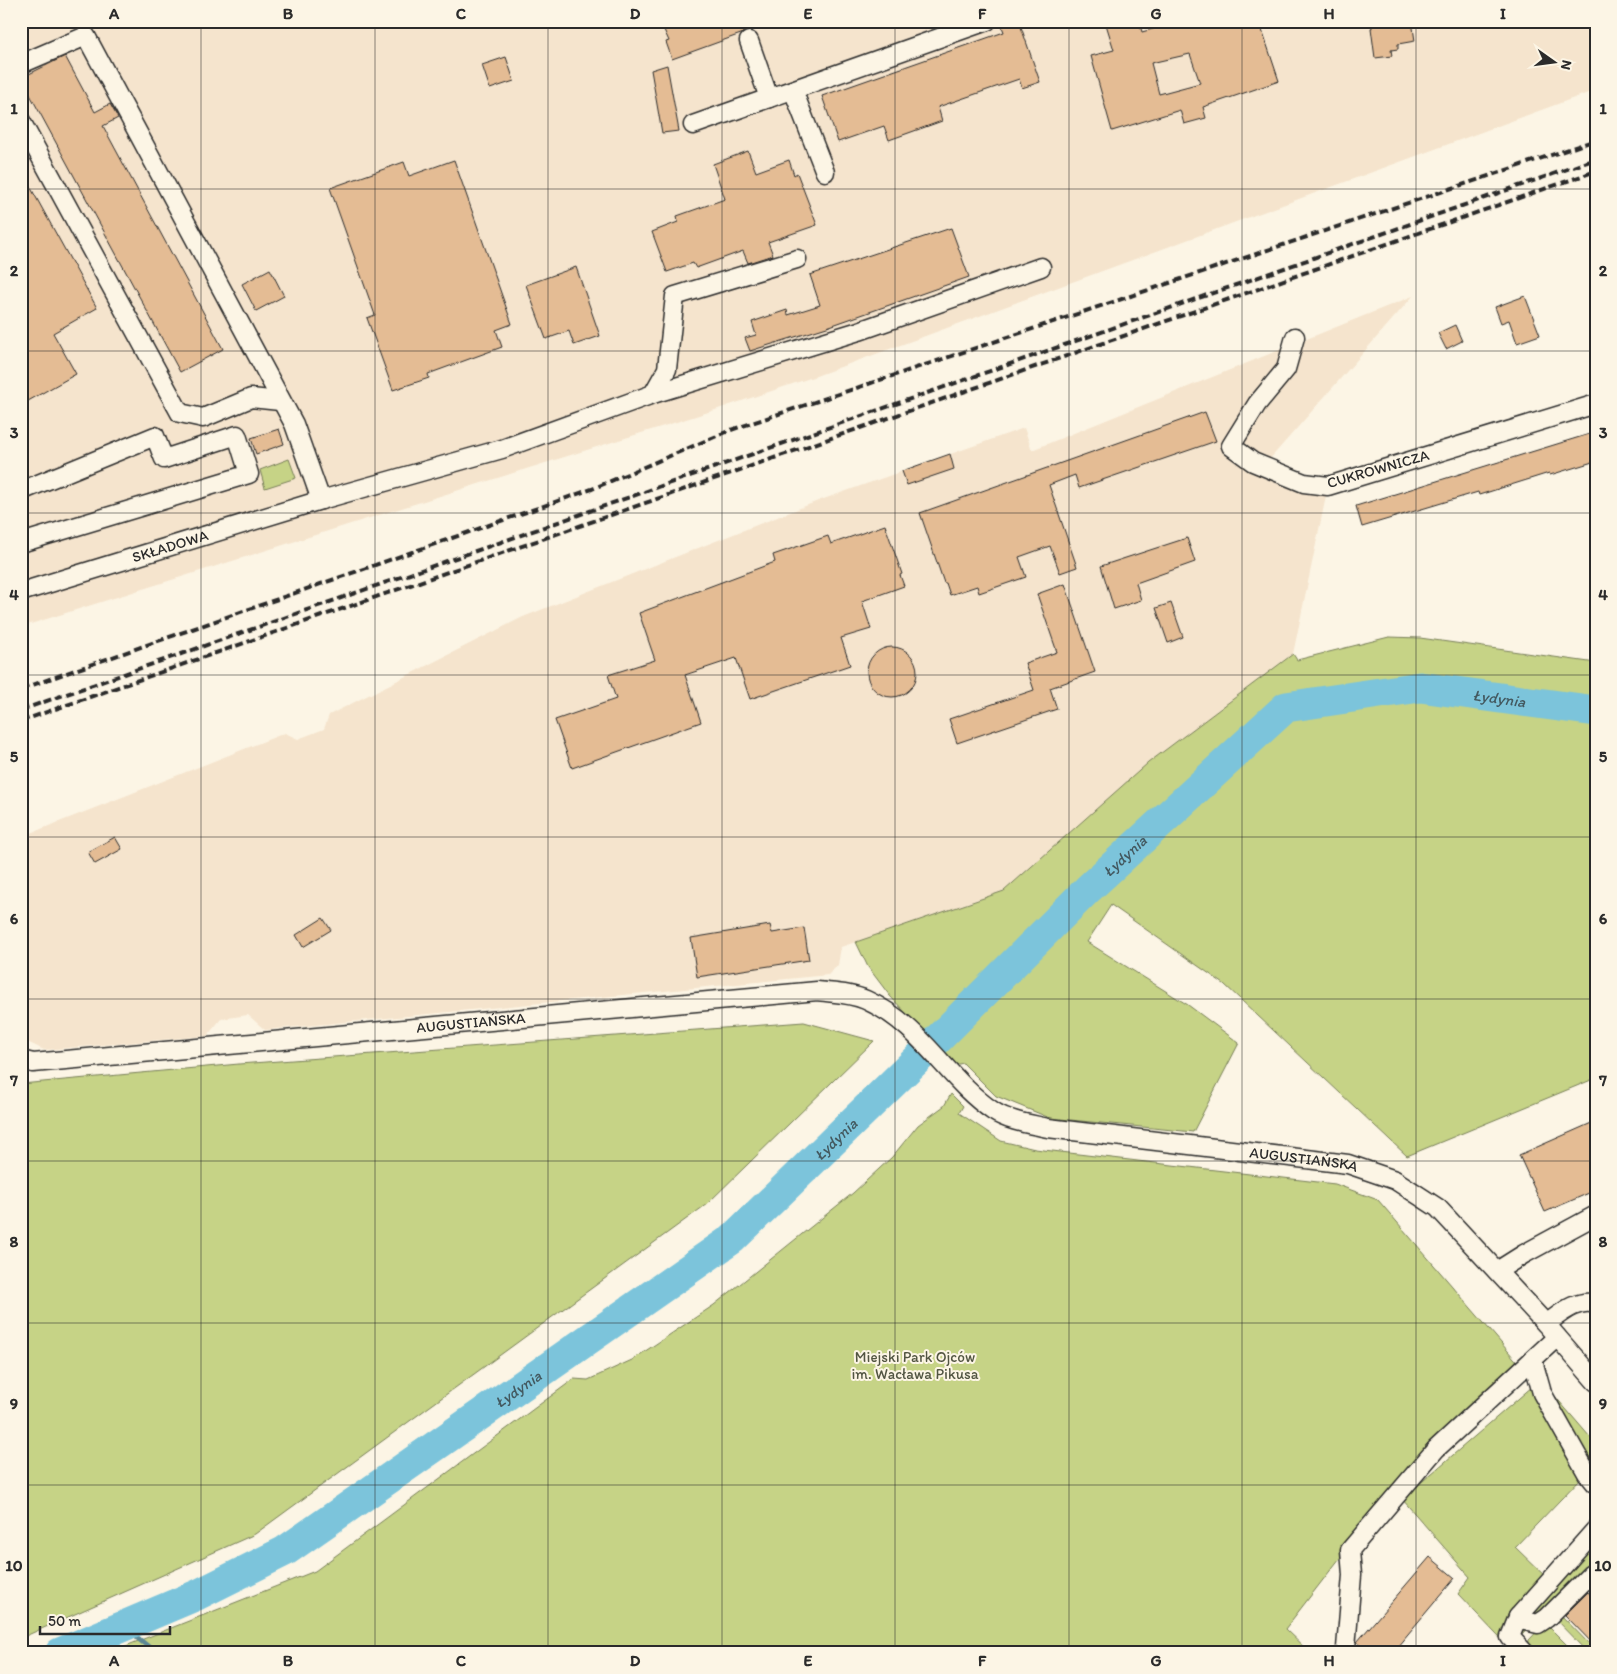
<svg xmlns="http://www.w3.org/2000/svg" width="1617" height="1674" font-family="Itim,sans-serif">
<rect width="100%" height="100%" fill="#fcf5e5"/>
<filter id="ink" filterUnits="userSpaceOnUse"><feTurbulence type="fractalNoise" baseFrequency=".02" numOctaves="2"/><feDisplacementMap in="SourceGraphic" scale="10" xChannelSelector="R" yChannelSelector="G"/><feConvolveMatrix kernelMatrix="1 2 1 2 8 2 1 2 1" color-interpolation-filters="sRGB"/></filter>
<g filter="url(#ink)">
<path fill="#f5e4cd" d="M 21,21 L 1596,21 L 1596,90 L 816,376 L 715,410 L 21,627 Z
M 1413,296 L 1269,460 L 1326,496 L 1293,654 L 1151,761 L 1004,891 L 841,947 L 838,965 L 828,975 L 265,1030 L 248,1015 L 221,1019 L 207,1036 L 44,1050 L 21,1039 L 21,837 L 285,733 L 298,739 L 324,729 L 329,715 L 523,617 L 818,501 L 1024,428 L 1032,450 Z"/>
<path fill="#c6d386" stroke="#787f58" d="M 289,459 L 296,478 L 265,488 L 260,470 Z
M 1389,637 L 1420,638 L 1596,663 L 1596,1078 L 1407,1156 L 1224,984 L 1111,905 L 1087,942 L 1188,1005 L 1239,1043 L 1193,1132 L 1050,1118 L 996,1096 L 963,1063 L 947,1067 L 916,1024 L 890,996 L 868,967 L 856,942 L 1004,891 L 1148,763 L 1293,654 L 1297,660 Z
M 804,1022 L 874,1041 L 707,1204 L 255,1534 L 21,1638 L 21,1084 L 239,1064 Z
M 951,1094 L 963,1106 L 959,1113 L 1001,1141 L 1035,1149 L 1335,1184 L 1378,1200 L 1520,1365 L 1401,1479 L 1285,1629 L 1310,1653 L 108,1653 L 315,1571 L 574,1379 L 588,1380 L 632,1360 L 714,1305 L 853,1193 L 892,1157 L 918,1125 L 944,1106 Z
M 1533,1386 L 1583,1476 L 1515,1547 L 1551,1582 L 1596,1536 L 1596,1559 L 1513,1644 L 1514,1653 L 1458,1594 L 1470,1577 L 1402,1499 Z
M 1547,1387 L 1596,1444 L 1596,1479 Z
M 1557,1611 L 1596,1651 L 1596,1653 L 1588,1653 L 1552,1616 Z
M 1545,1623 L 1575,1653 L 1531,1653 L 1528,1648 L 1529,1640 Z"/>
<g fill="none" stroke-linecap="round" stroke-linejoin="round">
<path stroke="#5b8795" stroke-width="5" d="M 124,1627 L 156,1653"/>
<path stroke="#7bc4db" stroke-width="31" id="s1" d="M 60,1653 L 197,1595 L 285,1551 L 732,1239 L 930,1047 L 1088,889 L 1286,707 L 1420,687 L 1596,711"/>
</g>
<path fill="#e4bc94" stroke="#2b2b2b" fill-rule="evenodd" d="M 660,21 L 771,21 L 771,23 L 672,59 L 666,42 L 669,41 Z
M 1009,21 L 1019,21 L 1040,82 L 1022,88 L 1019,79 L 938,107 L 942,121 L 889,140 L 884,126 L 838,142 L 822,96 L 1004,32 L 1001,24 Z
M 1105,21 L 1139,21 L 1142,32 L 1181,21 L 1205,21 L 1207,27 L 1223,21 L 1259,21 L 1279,81 L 1203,107 L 1206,118 L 1184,124 L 1180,110 L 1112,131 L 1091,56 L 1114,50 ZM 1190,54 L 1200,83 L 1159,94 L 1151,63 Z
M 1371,21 L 1412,21 L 1415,41 L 1398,44 L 1398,49 L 1391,50 L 1392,56 L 1375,58 L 1371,28 L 1372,28 Z
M 65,56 L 95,112 L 110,104 L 118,118 L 103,126 L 223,349 L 180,372 L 21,78 Z
M 506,57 L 514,81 L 490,89 L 482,65 Z
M 667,65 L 679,131 L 662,133 L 651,70 Z
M 748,151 L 756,172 L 789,160 L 794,175 L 797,173 L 817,225 L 768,242 L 773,255 L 748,263 L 743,251 L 696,268 L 693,263 L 667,272 L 652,232 L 678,222 L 677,216 L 725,199 L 713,164 Z
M 454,160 L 512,324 L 496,330 L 502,347 L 428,374 L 429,378 L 393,390 L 367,318 L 375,315 L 330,188 L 404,162 L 409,176 Z
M 21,170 L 97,308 L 53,333 L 76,374 L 21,405 Z
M 951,228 L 969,277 L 827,327 L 750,351 L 745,338 L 756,335 L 752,322 L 787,310 L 788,315 L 820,305 L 810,275 Z
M 576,267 L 600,336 L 574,345 L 569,331 L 546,339 L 526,285 Z
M 270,269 L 284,296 L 256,311 L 242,284 Z
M 1525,296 L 1540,335 L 1517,343 L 1509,320 L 1501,323 L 1495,307 Z
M 1455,325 L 1462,341 L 1446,349 L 1438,333 Z
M 1205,412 L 1216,441 L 1079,488 L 1075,475 L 1049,485 L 1077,567 L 1060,573 L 1050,546 L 1019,557 L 1026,577 L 979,593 L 977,586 L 950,595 L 946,583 L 944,583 L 920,513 Z
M 279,429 L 284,444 L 256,454 L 251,438 Z
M 1596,432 L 1596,461 L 1550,475 L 1549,473 L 1479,495 L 1478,492 L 1362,527 L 1356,506 Z
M 950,454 L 954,469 L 907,485 L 902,471 Z
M 885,525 L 902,574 L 900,575 L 904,586 L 862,601 L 871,629 L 841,638 L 850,665 L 750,699 L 736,658 L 685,675 L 701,722 L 572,768 L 555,720 L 616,699 L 608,675 L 655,660 L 639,613 L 775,562 L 773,555 L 828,536 L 831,544 Z
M 1187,538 L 1195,562 L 1136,583 L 1141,600 L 1114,609 L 1101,566 Z
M 1065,584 L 1095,672 L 1050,688 L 1057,709 L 957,743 L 949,719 L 1034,690 L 1025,663 L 1057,652 L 1037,594 Z
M 1171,603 L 1183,637 L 1168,643 L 1156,608 Z
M867 672a25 25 0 1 1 50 0a25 25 0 1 1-50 0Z
M 115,837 L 122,849 L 95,864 L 88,852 Z
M 323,918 L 331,930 L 303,947 L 296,935 Z
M 770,925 L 772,933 L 804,928 L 809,960 L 697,977 L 691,938 Z
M 1596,1121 L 1596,1190 L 1545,1212 L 1519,1155 Z
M 1430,1557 L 1455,1578 L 1392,1653 L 1371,1653 L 1357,1642 Z
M 1588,1592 L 1596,1601 L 1596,1647 L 1565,1615 Z"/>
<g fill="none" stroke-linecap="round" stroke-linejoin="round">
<g stroke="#2b2b2b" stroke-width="21">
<g id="minor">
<path d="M 749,41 L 769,98"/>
<path d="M 21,64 L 86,36 L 294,424 L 321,500"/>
<path d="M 793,90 L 825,172"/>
<path d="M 21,121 L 180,413 L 203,418 L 251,398 L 280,401"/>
<path d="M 693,125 L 987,21"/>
<path d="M 1295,337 L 1286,369 L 1257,404 L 1231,446 L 1253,462 L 1304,483 L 1328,486 L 1596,404"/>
<path d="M 653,394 L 859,331 L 1041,267"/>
<path d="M 21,491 L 155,436 L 164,459 L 237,435 L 249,474 L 21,543"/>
<path id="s2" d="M 21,592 L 321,500 L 502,449 L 653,394 L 667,369 L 675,296 L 797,259"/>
<path id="s3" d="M 21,1060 L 33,1063 L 817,991 C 833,993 851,993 866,1000 C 922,1025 946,1079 993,1111 C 1008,1121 1030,1124 1048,1128 L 1348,1164 L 1395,1180 L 1438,1208 L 1546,1324 L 1596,1382"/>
<path d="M 1497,1271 L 1524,1254 L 1596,1215"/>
<path d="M 1546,1324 C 1560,1314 1577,1298 1596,1304"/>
<path d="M 1533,1361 L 1542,1393 L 1587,1473 L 1596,1484"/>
<path d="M 1518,1617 L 1525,1621 L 1538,1624 L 1547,1618 L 1591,1574"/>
<path d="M 1349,1653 L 1346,1648 L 1352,1575 L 1350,1550 L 1436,1449 L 1557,1337"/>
<path d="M 1525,1653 L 1510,1637 L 1518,1617 L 1596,1529"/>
</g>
</g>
<use href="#minor" stroke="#fcf5e5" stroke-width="18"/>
<path stroke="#2b2b2b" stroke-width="4" stroke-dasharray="8 4" stroke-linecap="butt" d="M 21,689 L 592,489 L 731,430 L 1596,140
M 21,710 L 1596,159
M 21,721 L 1596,171"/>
</g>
</g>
<path fill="none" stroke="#2b2b2b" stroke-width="1" stroke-opacity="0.55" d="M 201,21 L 201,1653M 375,21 L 375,1653M 548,21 L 548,1653M 722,21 L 722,1653M 895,21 L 895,1653M 1069,21 L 1069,1653M 1242,21 L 1242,1653M 1416,21 L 1416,1653M 21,189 L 1596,189M 21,351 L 1596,351M 21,513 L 1596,513M 21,675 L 1596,675M 21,837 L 1596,837M 21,999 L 1596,999M 21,1161 L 1596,1161M 21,1323 L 1596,1323M 21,1485 L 1596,1485"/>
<g text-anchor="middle" stroke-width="4" stroke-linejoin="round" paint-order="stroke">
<g font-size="15" fill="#2b2b2b" stroke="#fcf5e5">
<text transform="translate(1378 469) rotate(-16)" y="5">CUKROWNICZA</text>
<text dy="5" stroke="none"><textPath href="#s2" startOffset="156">SKŁADOWA</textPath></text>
<text dy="5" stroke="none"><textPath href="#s3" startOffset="452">AUGUSTIAŃSKA</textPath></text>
<text dy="5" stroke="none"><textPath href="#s3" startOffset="1335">AUGUSTIAŃSKA</textPath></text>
</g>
<g font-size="15" fill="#525542" stroke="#fcf5e5">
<text x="915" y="1362">Miejski Park Ojców<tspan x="915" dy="17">im. Wacława Pikusa</tspan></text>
</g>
<g font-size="16" font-style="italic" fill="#435960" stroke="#fcf5e5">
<text dy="6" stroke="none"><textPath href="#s1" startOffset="1776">Łydynia</textPath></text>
<text dy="6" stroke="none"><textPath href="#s1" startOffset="1341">Łydynia</textPath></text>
<text dy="6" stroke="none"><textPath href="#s1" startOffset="936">Łydynia</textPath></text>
<text dy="6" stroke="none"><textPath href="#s1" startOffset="531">Łydynia</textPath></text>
</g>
</g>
<rect width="1617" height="1674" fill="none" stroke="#fcf5e5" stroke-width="55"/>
<g transform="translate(1554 62) rotate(104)" stroke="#fcf5e5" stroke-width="4" paint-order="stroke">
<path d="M0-4L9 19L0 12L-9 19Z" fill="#2b2b2b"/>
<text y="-8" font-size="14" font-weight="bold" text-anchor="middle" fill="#2b2b2b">N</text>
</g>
<path d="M40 1626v8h130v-8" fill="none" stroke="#2b2b2b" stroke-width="2.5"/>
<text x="48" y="1626" font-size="15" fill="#2b2b2b" stroke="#fcf5e5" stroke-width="4" paint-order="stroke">50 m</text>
<rect x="28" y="28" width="1562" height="1618" fill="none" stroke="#2b2b2b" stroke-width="2"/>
<g font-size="16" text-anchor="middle" font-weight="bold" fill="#2b2b2b">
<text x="114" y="19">A</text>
<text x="288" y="19">B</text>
<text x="461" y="19">C</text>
<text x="635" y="19">D</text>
<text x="808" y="19">E</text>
<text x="982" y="19">F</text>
<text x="1156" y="19">G</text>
<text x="1329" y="19">H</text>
<text x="1503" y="19">I</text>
<text x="14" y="114">1</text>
<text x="1603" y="114">1</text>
<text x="14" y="276">2</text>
<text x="1603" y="276">2</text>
<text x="14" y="438">3</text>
<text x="1603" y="438">3</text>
<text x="14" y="600">4</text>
<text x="1603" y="600">4</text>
<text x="14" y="762">5</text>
<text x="1603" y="762">5</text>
<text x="14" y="924">6</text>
<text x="1603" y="924">6</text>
<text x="14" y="1086">7</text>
<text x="1603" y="1086">7</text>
<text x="14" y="1247">8</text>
<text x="1603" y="1247">8</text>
<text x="14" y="1409">9</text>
<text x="1603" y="1409">9</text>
<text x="14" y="1571">10</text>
<text x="1603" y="1571">10</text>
<text x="114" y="1666">A</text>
<text x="288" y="1666">B</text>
<text x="461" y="1666">C</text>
<text x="635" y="1666">D</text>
<text x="808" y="1666">E</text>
<text x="982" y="1666">F</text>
<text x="1156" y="1666">G</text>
<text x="1329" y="1666">H</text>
<text x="1503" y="1666">I</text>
</g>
</svg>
